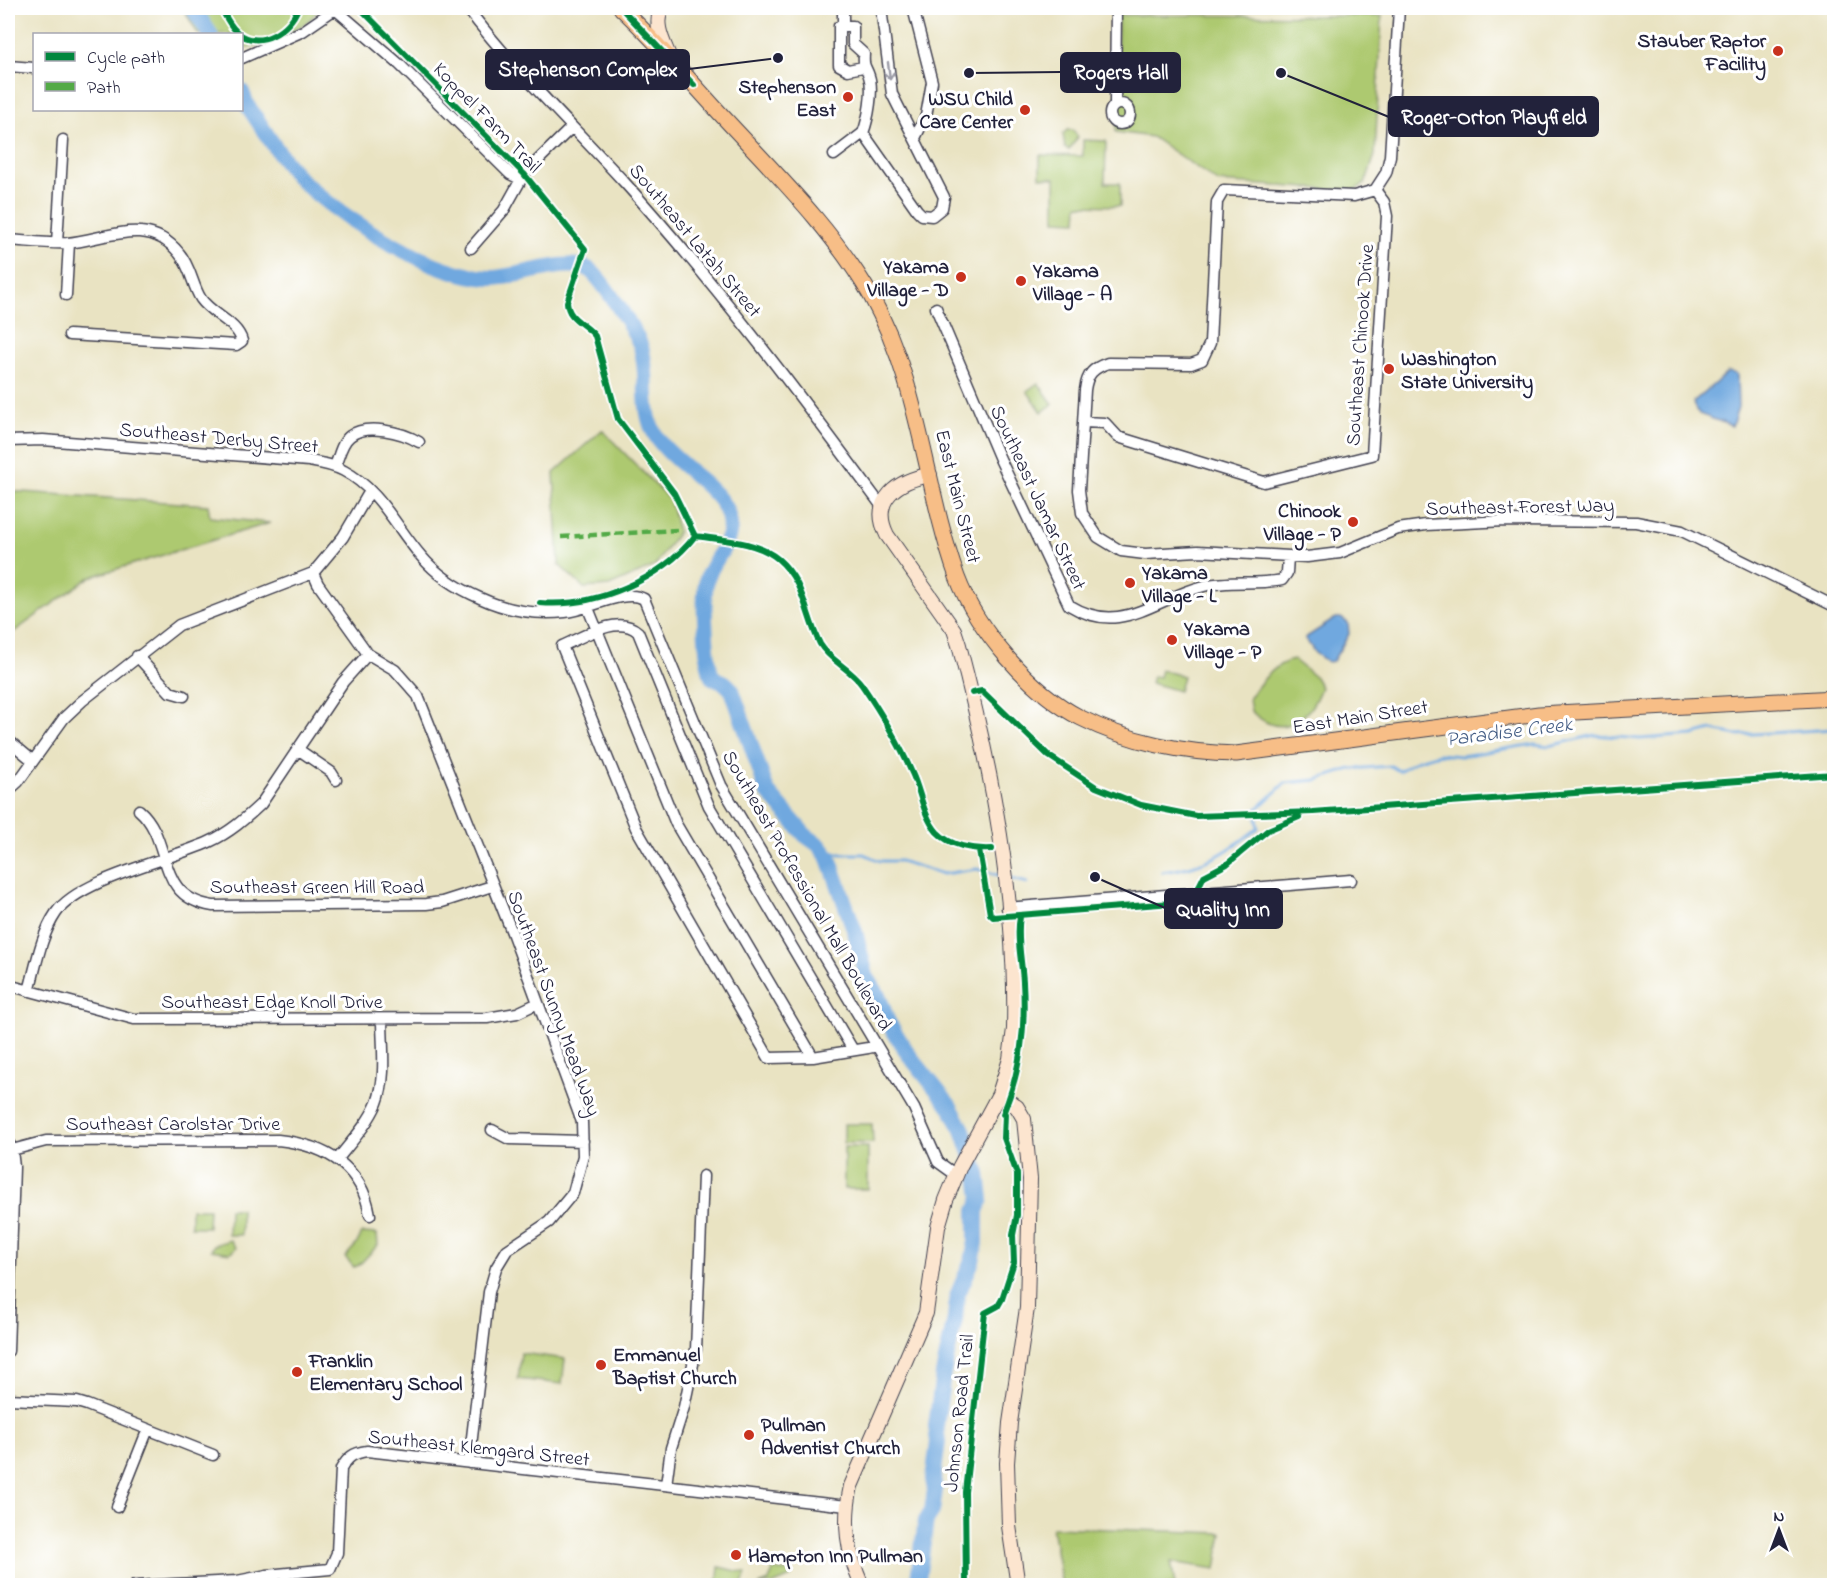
<svg xmlns="http://www.w3.org/2000/svg" width="1842" height="1593" font-family="'Indie Flower',sans-serif">
<rect width="100%" height="100%" fill="#fff"/>
<filter id="ink" filterUnits="userSpaceOnUse"><feTurbulence type="fractalNoise" baseFrequency=".0167" numOctaves="2"/><feDisplacementMap in="SourceGraphic" scale="12" xChannelSelector="R" yChannelSelector="G"/><feConvolveMatrix kernelMatrix="1 2 1 2 8 2 1 2 1" color-interpolation-filters="sRGB"/></filter>
<filter id="wash" filterUnits="userSpaceOnUse"><feTurbulence type="fractalNoise" baseFrequency=".008" numOctaves="4" result="noise"/><feDisplacementMap in="SourceGraphic" scale="24" xChannelSelector="R" yChannelSelector="G"/><feGaussianBlur stdDeviation="1.35" result="paint"/><feColorMatrix in="noise" values="0 0 0 0 0 0 0 0 0 0 0 0 0 0 0 0 0 1.4 0 .05"/><feComposite in="paint" operator="in"/></filter>
<g filter="url(#wash)">
<rect width="100%" height="100%" fill="#e9e3c2"/>
<path fill="#adc96f" stroke="#687655" stroke-width="1.5" d="M 183,8 L 318,8 C 311,29 263,43 242,50 L 242,34 L 198,34 Z
M 1118,15 L 1382,16 L 1375,155 L 1365,184 L 1353,191 L 1218,182 L 1152,137 L 1116,132 Z
M 1067,130 L 1073,130 L 1078,137 L 1069,150 L 1065,148 L 1063,134 Z
M 1083,140 L 1106,141 L 1105,183 L 1120,183 L 1120,206 L 1078,205 L 1077,221 L 1055,220 L 1055,178 L 1040,177 L 1040,155 L 1083,156 Z
M 1038,383 L 1053,404 L 1042,412 L 1027,391 Z
M 602,430 L 670,500 L 678,532 L 655,566 L 609,586 L 584,588 L 559,565 L 554,473 Z
M 8,491 L 208,505 L 210,517 L 270,523 L 90,577 L 8,636 Z
M 1294,660 L 1315,677 L 1321,687 C 1309,721 1281,741 1251,711 L 1249,699 C 1259,684 1275,662 1294,660 Z
M 1161,670 L 1183,676 L 1179,691 L 1151,683 L 1153,676 L 1159,677 Z
M 844,1124 L 872,1124 L 873,1143 L 844,1143 Z
M 844,1147 L 868,1147 L 868,1189 L 844,1189 Z
M 191,1209 L 209,1209 L 208,1227 L 191,1227 Z
M 229,1209 L 241,1209 L 241,1235 L 228,1235 Z
M 362,1233 L 377,1234 L 378,1245 L 359,1265 L 354,1267 L 345,1257 L 356,1245 Z
M 230,1240 L 236,1248 L 230,1253 L 211,1250 L 214,1245 Z
M 521,1353 L 565,1359 L 562,1384 L 518,1379 Z
M 1052,1527 L 1222,1533 L 1216,1569 L 1171,1562 L 1175,1585 L 1062,1586 Z
M 719,1567 L 746,1573 L 742,1585 L 717,1585 Z
M 773,1570 L 791,1572 L 791,1577 L 772,1585 L 759,1585 L 769,1581 Z"/>
<path fill="#70a8df" stroke="#49658d" stroke-width="1.5" d="M 1728,372 L 1737,374 L 1738,407 L 1732,426 L 1699,414 L 1693,402 Z
M 1336,618 L 1341,618 L 1348,623 L 1349,634 L 1333,661 L 1328,662 L 1315,653 L 1305,638 Z"/>
<g fill="none" stroke-linecap="round" stroke-linejoin="round">
<path stroke="#70a8df" stroke-width="3" d="M 819,845 L 837,854 L 864,854 L 880,861 L 900,861 L 943,874 L 977,869 L 1002,876
M 1162,872 C 1204,867 1225,854 1258,828 L 1256,810 L 1285,783 L 1316,780 L 1351,769 L 1391,766 L 1399,771 L 1418,760 L 1439,754 L 1461,756 L 1535,744 L 1549,746 L 1595,735 L 1640,739 L 1693,735 L 1712,730 L 1737,735 L 1834,729
M 1012,879 L 1027,883"/>
<path stroke="#70a8df" stroke-width="16" d="M 193,8 L 210,34
M 242,92 L 247,105 C 263,127 281,160 300,179 C 341,218 432,276 490,278 C 515,279 572,255 591,271 C 603,281 636,332 641,347 C 650,375 640,409 656,436 C 670,460 714,485 725,508 C 740,537 716,553 707,578 C 702,595 706,660 712,677 L 725,683 L 732,690 L 767,791 L 805,835 L 819,845 L 829,858 L 855,932 L 866,976 L 878,995 L 888,1022 L 909,1055 L 949,1105 L 963,1130 L 978,1174 L 981,1199 L 976,1211 L 976,1242 L 972,1261 L 957,1296 L 955,1319 L 943,1374 L 936,1426 L 938,1442 L 933,1479 L 935,1490 L 932,1511 L 926,1520 L 917,1586"/>
</g>
</g>
<g filter="url(#ink)">
<g fill="none" stroke-linecap="round" stroke-linejoin="round">
<g stroke="#403f4f" stroke-width="13">
<path id="street" d="M 334,8 L 399,64 L 510,174 L 518,178 L 524,174
M 467,8 C 515,71 572,125 625,183 C 718,286 801,397 883,508
M 843,8 L 843,26 L 839,26 L 839,65 L 848,70 L 863,67
M 913,8 L 932,82 L 926,116 L 915,138
M 1399,8 L 1390,156 L 1386,173 L 1375,190 L 1354,196 L 1224,190 L 1217,202 L 1210,343 L 1202,360 L 1191,364 L 1108,363 C 1093,368 1087,374 1085,390 L 1079,490 L 1082,513 L 1098,537 L 1121,551 L 1145,554 L 1198,551 L 1307,557 L 1340,553 L 1398,529 L 1426,525 L 1505,521 L 1636,522 L 1682,531 L 1834,606
M 843,26 L 853,26 L 853,44 L 864,54 C 863,68 866,66 869,76 C 874,90 868,120 863,133
M 242,58 L 303,31 L 335,9
M 8,66 L 34,68
M1110 114a10 10 0 1 1 20 0a10 10 0 1 1-20 0Z
M 1115,105 L 1116,8
M 834,155 L 863,133 L 917,210 L 922,215 L 932,216 L 942,208 L 944,197 L 892,94 L 881,8
M 8,240 C 27,241 48,244 67,243 C 107,239 148,215 179,253 C 191,267 192,285 201,299 C 212,315 237,322 242,341 L 236,345 L 69,335
M 57,243 L 63,140
M 471,248 L 504,210 L 524,174 L 571,128
M 66,295 L 69,243
M 936,308 L 1000,459 L 1069,605 C 1121,637 1153,599 1204,586 C 1229,580 1257,585 1282,580 L 1287,573 L 1288,556
M 1083,422 L 1105,423 L 1118,437 L 1264,482 L 1372,455 L 1387,216 L 1384,202 L 1375,190
M 8,441 L 43,440 L 309,461 C 321,463 334,465 344,471 C 379,489 396,527 421,556 C 437,575 457,588 480,598 C 506,610 536,615 565,612 C 588,610 625,588 644,599 L 721,785 L 914,1108 L 938,1162 L 956,1175
M 335,466 C 339,457 341,443 350,436 C 366,423 402,432 419,442
M 313,573 L 318,584 L 368,654 L 395,670 L 418,696 L 513,935 L 582,1122 L 583,1156 L 573,1193 L 549,1222 L 507,1250 L 496,1268 L 489,1292 L 469,1463
M 588,608 L 676,824 L 813,1057
M 137,656 L 170,692 L 184,696
M 8,740 L 32,760
M 299,750 L 331,772 L 336,780
M 8,791 L 18,782 L 64,718 L 82,701 L 179,625 L 313,573 L 343,537 L 370,491
M 139,810 C 174,840 153,897 213,906 L 426,904 L 442,902 L 492,886
M 1007,908 L 1351,880
M 8,985 L 134,1019 L 487,1018 L 517,1013 L 538,1003
M 29,991 C 36,966 41,935 56,913 C 79,879 170,860 209,842 C 229,833 245,819 261,804 L 343,682 L 368,654
M 853,1050 L 709,806 L 638,632 C 618,614 583,637 562,646 L 636,828 L 769,1058 L 813,1057 L 868,1048 L 877,1046
M 492,1130 L 509,1139 L 583,1141
M 8,1141 L 12,1150 L 14,1167 L 8,1351
M 12,1150 L 46,1141 L 278,1140 C 324,1145 362,1166 370,1215
M 337,1160 C 351,1142 368,1124 377,1103 C 387,1077 382,1046 382,1019
M 8,1399 L 77,1402 L 87,1405 L 213,1455
M 666,1485 L 671,1448 L 684,1407 L 696,1350 L 703,1176
M 117,1507 L 148,1429
M 134,1586 L 237,1581 L 267,1575 L 330,1569 L 337,1553 L 341,1469 C 348,1457 353,1453 367,1451 L 847,1506"/>
</g>
<g stroke="#403f4f" stroke-width="16">
<path id="secondary" d="M 662,8 C 653,23 663,41 669,56
M 999,1094 L 1017,1107 L 1024,1119 L 1030,1179 L 1027,1308 L 1010,1423 L 1007,1463 L 1009,1526 L 1018,1586
M 862,1586 C 847,1552 843,1522 851,1486 L 926,1313 L 938,1227 L 946,1200 L 960,1166 L 999,1094 L 1010,1059 L 1014,1029 C 1017,899 992,770 959,645 L 954,630 L 887,535 C 869,499 899,480 930,475"/>
</g>
<g stroke="#403f4f" stroke-width="17">
<path id="primary" d="M 621,8 C 658,43 692,83 727,121 C 777,175 834,231 871,296 C 920,384 924,484 957,577 C 977,630 1030,692 1081,718 C 1128,742 1184,753 1236,754 L 1539,714 L 1834,698"/>
</g>
<use href="#street" stroke="#fff" stroke-width="10"/>
<use href="#secondary" stroke="#fce5cf" stroke-width="14"/>
<use href="#primary" stroke="#f7be87" stroke-width="15"/>
<path stroke="#53aa46" stroke-width="4.5" stroke-dasharray="9 4.5" stroke-linecap="butt" d="M 561,537 L 677,530"/>
<g stroke="#fff" stroke-width="10">
<path id="cycleway" d="M 221,8 C 225,16 230,26 237,32 C 259,51 290,30 298,8
M 360,8 L 524,174 L 585,249 L 567,302 C 568,320 585,323 595,336 L 618,419 L 674,493 L 695,536 C 722,540 757,541 778,559 C 805,582 805,615 820,644 C 830,661 851,669 862,685 C 881,713 899,743 912,773 C 921,792 923,816 937,832 C 950,846 973,850 992,849
M 624,11 L 694,85
M 540,603 C 595,608 662,579 695,536
M 972,693 L 982,691 L 1049,756 L 1096,787 L 1141,805 L 1196,816 L 1313,812 L 1834,774
M 979,850 L 990,914 L 993,917 L 1198,901 L 1200,898 L 1199,886 L 1204,876 L 1227,864 L 1268,830 L 1299,817
M 966,1586 L 965,1492 L 985,1313 L 998,1306 L 1002,1299 L 1014,1262 L 1013,1235 L 1017,1215 L 1017,1174 L 1004,1138 L 1005,1114 L 1003,1114 C 1021,1071 1026,1029 1023,982 C 1022,962 1016,937 1020,917"/>
</g>
<use href="#cycleway" stroke="#00873e" stroke-width="6"/>
</g>
<defs><path id="oneway-shaft" d="M-6 0H5M1.5-3L5.5 0L1.5 3" fill="none" stroke-width="1.6" stroke-linecap="round" stroke-linejoin="round" transform="scale(1.5)"/></defs>
<use stroke="#9c9ca7" href="#oneway-shaft" transform="translate(889 71) rotate(83)"/>
</g>
<g fill="#c8321e" stroke="#fff" stroke-width="2">
<circle cx="1778" cy="51" r="6"/>
<circle cx="848" cy="97" r="6"/>
<circle cx="1025" cy="110" r="6"/>
<circle cx="961" cy="277" r="6"/>
<circle cx="1021" cy="281" r="6"/>
<circle cx="1389" cy="369" r="6"/>
<circle cx="1353" cy="522" r="6"/>
<circle cx="1130" cy="583" r="6"/>
<circle cx="1172" cy="640" r="6"/>
<circle cx="601" cy="1365" r="6"/>
<circle cx="297" cy="1372" r="6"/>
<circle cx="749" cy="1435" r="6"/>
<circle cx="736" cy="1555" r="6"/>
</g>
<g text-anchor="middle" stroke-width="6" stroke-linejoin="round" paint-order="stroke">
<g font-size="20" font-weight="bold" fill="#22223b" stroke="#fff" text-anchor="start">
<text x="1766" y="47" text-anchor="end">Stauber Raptor<tspan x="1766" dy="23">Facility</tspan></text>
<text x="836" y="93" text-anchor="end">Stephenson<tspan x="836" dy="23">East</tspan></text>
<text x="1013" y="105" text-anchor="end">WSU Child<tspan x="1013" dy="23">Care Center</tspan></text>
<text x="949" y="273" text-anchor="end">Yakama<tspan x="949" dy="23">Village - D</tspan></text>
<text x="1033" y="277">Yakama<tspan x="1033" dy="23">Village - A</tspan></text>
<text x="1401" y="365">Washington<tspan x="1401" dy="23">State University</tspan></text>
<text x="1341" y="517" text-anchor="end">Chinook<tspan x="1341" dy="23">Village - P</tspan></text>
<text x="1142" y="579">Yakama<tspan x="1142" dy="23">Village - L</tspan></text>
<text x="1184" y="635">Yakama<tspan x="1184" dy="23">Village - P</tspan></text>
<text x="613" y="1361">Emmanuel<tspan x="613" dy="23">Baptist Church</tspan></text>
<text x="309" y="1367">Franklin<tspan x="309" dy="23">Elementary School</tspan></text>
<text x="761" y="1431">Pullman<tspan x="761" dy="23">Adventist Church</tspan></text>
<text x="748" y="1562">Hampton Inn Pullman</text>
</g>
<g font-size="20" fill="#22223b" stroke="#fff">
<text transform="translate(488 117) rotate(46)" y="7">Koppel Farm Trail</text>
<text transform="translate(696 240) rotate(50)" y="7">Southeast Latah Street</text>
<text transform="translate(1359 345) rotate(-86)" y="7">Southeast Chinook Drive</text>
<text transform="translate(219 437) rotate(5)" y="7">Southeast Derby Street</text>
<text transform="translate(959 496) rotate(76)" y="7">East Main Street</text>
<text transform="translate(1039 497) rotate(65)" y="7">Southeast Jamar Street</text>
<text transform="translate(1520 506) rotate(-1)" y="7">Southeast Forest Way</text>
<text transform="translate(1360 716) rotate(-9)" y="7">East Main Street</text>
<text x="317" y="893">Southeast Green Hill Road</text>
<text transform="translate(808 890) rotate(60)" y="7">Southeast Professional Mall Boulevard</text>
<text x="272" y="1008">Southeast Edge Knoll Drive</text>
<text transform="translate(555 1003) rotate(70)" y="7">Southeast Sunny Mead Way</text>
<text x="173" y="1130">Southeast Carolstar Drive</text>
<text transform="translate(958 1413) rotate(-84)" y="7">Johnson Road Trail</text>
<text transform="translate(479 1447) rotate(6)" y="7">Southeast Klemgard Street</text>
</g>
<g font-size="21" font-style="italic" fill="#455e85" stroke="#fff">
<text transform="translate(1509 731) rotate(-7)" y="7">Paradise Creek</text>
</g>
</g>
<path fill="none" stroke="#22223b" stroke-width="2" d="M778 58L689 69M969 73L1061 72M1281 73L1389 117M1095 877L1165 908"/>
<g fill="#22223b" stroke="#fff" stroke-width="2">
<circle cx="778" cy="58" r="6"/>
<circle cx="969" cy="73" r="6"/>
<circle cx="1281" cy="73" r="6"/>
<circle cx="1095" cy="877" r="6"/>
</g>
<g fill="#22223b" stroke="#22223b" stroke-width="2">
<rect x="486" y="50" width="203" height="39" rx="6"/>
<rect x="1061" y="53" width="119" height="39" rx="6"/>
<rect x="1389" y="97" width="209" height="39" rx="6"/>
<rect x="1165" y="889" width="117" height="39" rx="6"/>
</g>
<g font-size="21" text-anchor="middle" font-weight="bold" fill="#fff">
<text x="588" y="76">Stephenson Complex</text>
<text x="1121" y="79">Rogers Hall</text>
<text x="1494" y="124">Roger-Orton Playfield</text>
<text x="1223" y="916">Quality Inn</text>
</g>
<rect width="1842" height="1593" fill="none" stroke="#fff" stroke-width="30"/>
<rect x="33" y="33" width="210" height="78" fill="#ffffff" stroke="#a7a7b1" stroke-width="1.5"/>
<rect x="45" y="52" width="30" height="9" fill="#00873e" stroke="#a7a7b1" stroke-width="1.5"/>
<text x="87" y="63" font-size="18" fill="#22223b">Cycle path</text>
<rect x="45" y="82" width="30" height="9" fill="#53aa46" stroke="#a7a7b1" stroke-width="1.5"/>
<text x="87" y="93" font-size="18" fill="#22223b">Path</text>
<g transform="translate(1779 1530)" stroke="#ffffff" stroke-width="4.5" paint-order="stroke">
<path d="M0-4.5L10 22L0 15L-10 22Z" fill="#22223b"/>
<text y="-9" font-size="16" font-weight="bold" text-anchor="middle" fill="#22223b">N</text>
</g>
</svg>
